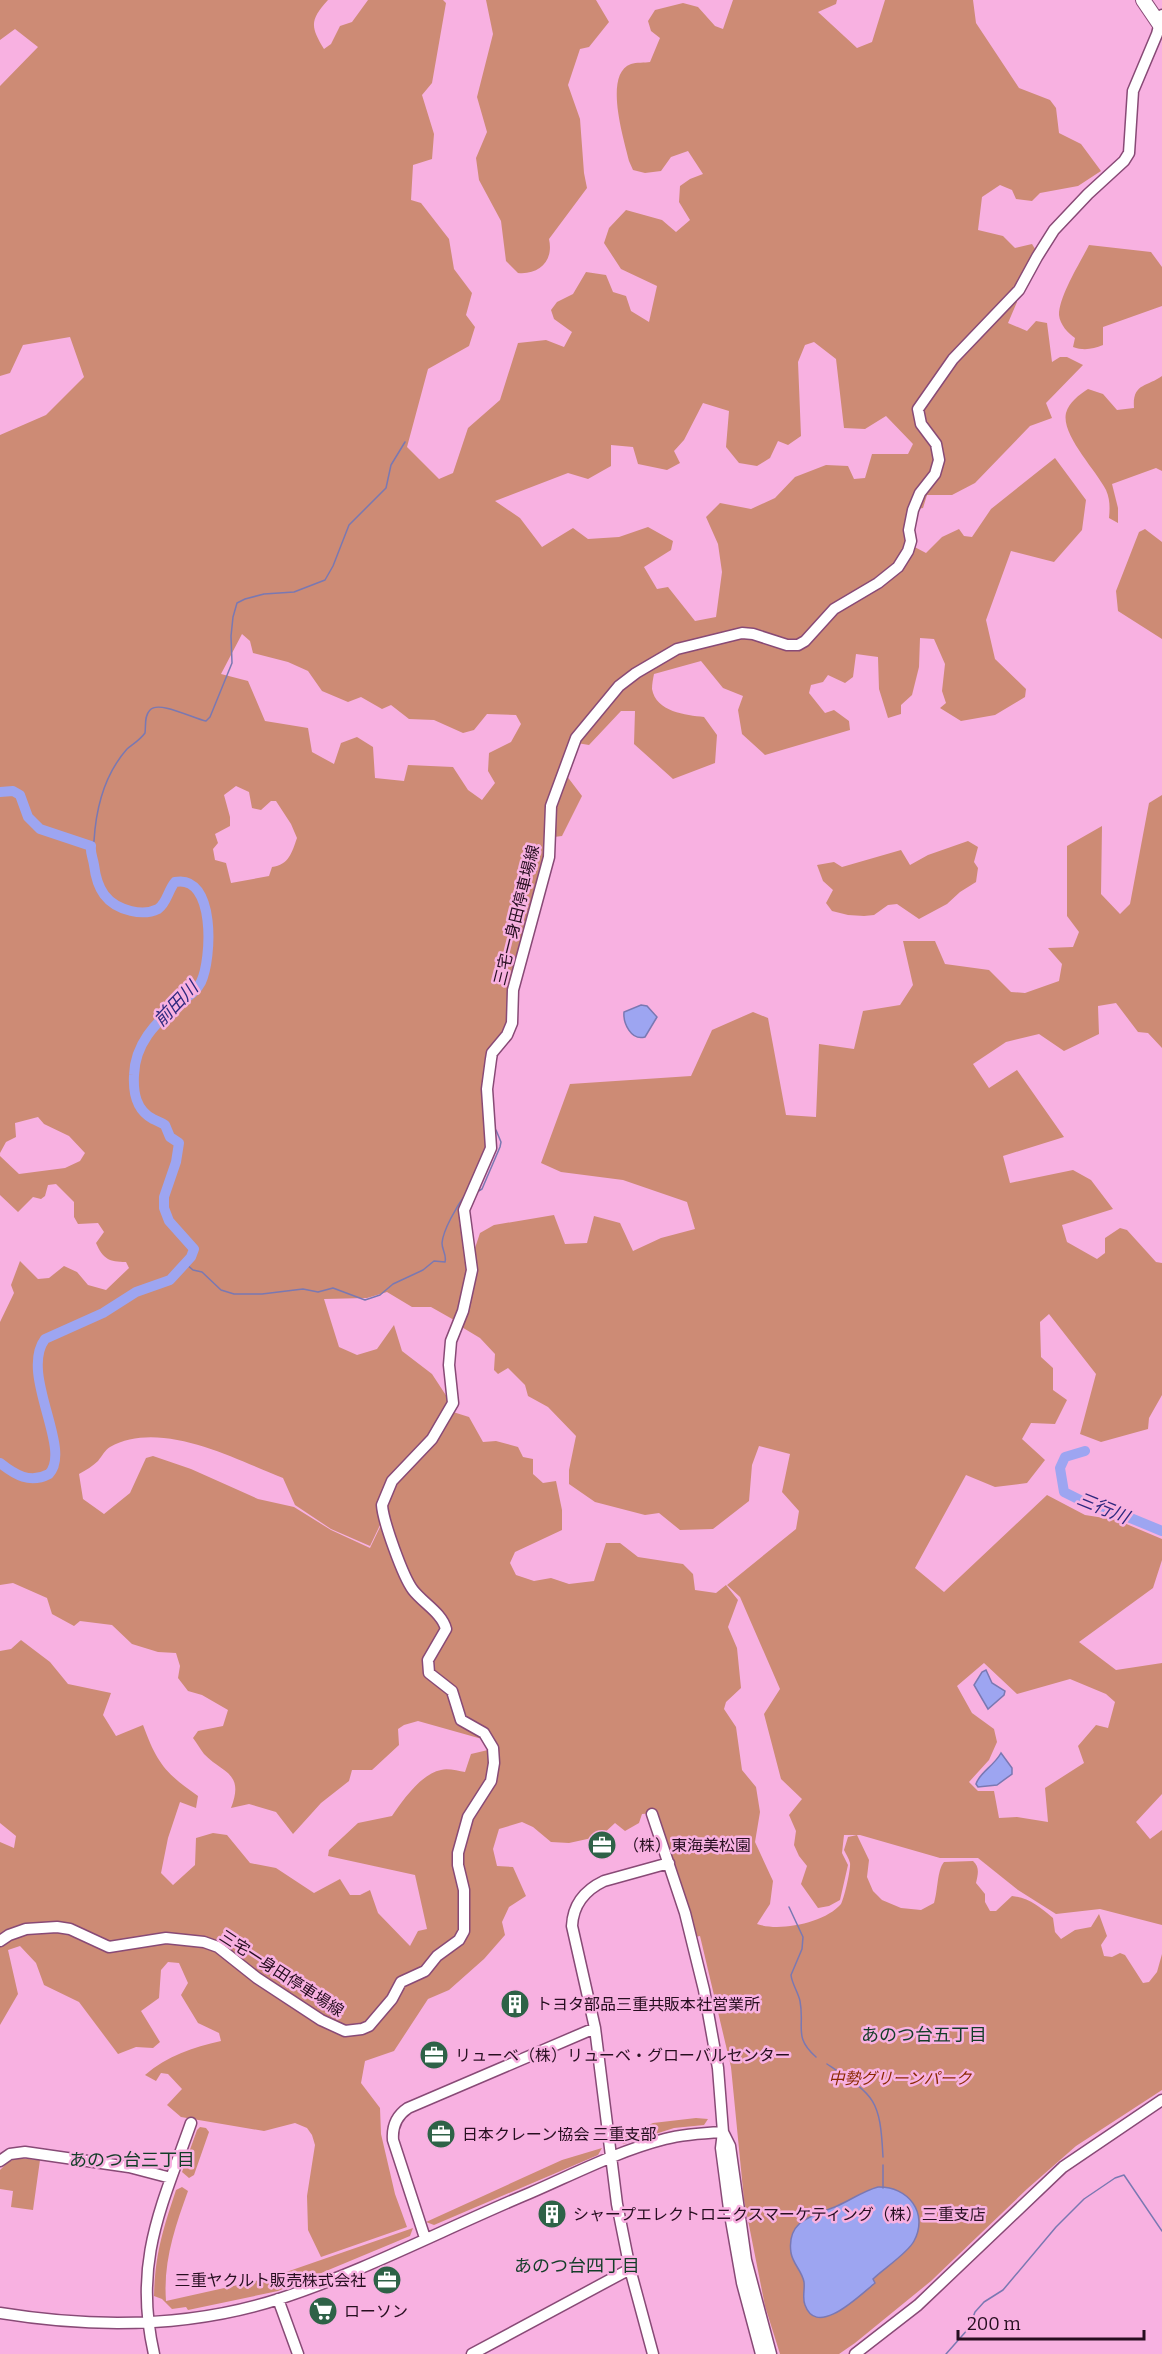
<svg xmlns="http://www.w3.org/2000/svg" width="1162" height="2354" font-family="Bitter,'Noto Sans JP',serif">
<rect width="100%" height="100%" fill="#f8b1e1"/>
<path fill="#cd8b75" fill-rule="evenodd" d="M 0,0 L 328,0 C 310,20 310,26 324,49 L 331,44 L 340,26 L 352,22 L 368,0 L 443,0 L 446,3 L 432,83 L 422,95 L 434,134 L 432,159 L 413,165 L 411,200 L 421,203 L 449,239 L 454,269 L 472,293 L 466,315 L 475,327 L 469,346 L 428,369 L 407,447 L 439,479 L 453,473 L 468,428 L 500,400 L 518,343 L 546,340 L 564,347 L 572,332 L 554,319 L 551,310 L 557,302 L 573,294 L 586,272 L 606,275 L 613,292 L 626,296 L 631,311 L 649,322 L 657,286 L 621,269 L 604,243 L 609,228 L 626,210 L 662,220 L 676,232 L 690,220 L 679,202 L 680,186 L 690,179 L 703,174 L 688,151 L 671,157 L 661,171 L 645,173 L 633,170 L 629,161 C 624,139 603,74 631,64 C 636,62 645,63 650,62 L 660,38 L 651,31 L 648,21 L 655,10 L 683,3 L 698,7 L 715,26 L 723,29 L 733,0 L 837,0 L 836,4 L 818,12 L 857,48 L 872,42 L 885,0 L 973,0 L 976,23 L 1019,88 L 1050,100 L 1056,108 L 1059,133 L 1081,144 L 1101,171 L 1078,186 L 1040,193 L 1032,201 L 1016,199 L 1012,190 L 1000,185 L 982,197 L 978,230 L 1003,236 L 1015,248 L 1032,244 L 1037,252 L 1013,293 L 1017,302 L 1008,323 L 1027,331 L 1036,321 L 1047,323 L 1052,362 L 1060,357 L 1067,357 L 1083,365 L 1046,403 L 1052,418 L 1030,426 L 975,483 L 952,495 L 927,495 L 923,508 L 911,510 L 907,543 L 926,553 L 942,537 L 959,529 L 964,536 L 972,537 L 991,509 L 1055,458 L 1086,500 L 1082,530 L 1054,562 L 1011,551 L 986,620 L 995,659 L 1026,689 L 1025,697 L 995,715 L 961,721 L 940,708 L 946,703 L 942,691 L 945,664 L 934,639 L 920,638 L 919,667 L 912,695 L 901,705 L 901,714 L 888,718 L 879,689 L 878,657 L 856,654 L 853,677 L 845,683 L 828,675 L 823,682 L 811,685 L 809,693 L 825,713 L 834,710 L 849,721 L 850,730 L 765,755 L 742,734 L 738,710 L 743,696 L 723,688 L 701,661 L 654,674 C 653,679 652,684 652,689 C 656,712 686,715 704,717 L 717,735 L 715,763 L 673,779 L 634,744 L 635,711 L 621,711 L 589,745 L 571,742 L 560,767 L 582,796 L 562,836 L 546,838 L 544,863 L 506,1032 L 489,1054 L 482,1079 L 486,1143 L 482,1161 L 461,1201 L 459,1220 L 469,1274 L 463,1302 L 454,1320 L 431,1307 L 412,1307 L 387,1292 L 367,1298 L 324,1299 L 339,1347 L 357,1355 L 377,1349 L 394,1325 L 402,1351 L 432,1374 L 449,1400 L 436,1427 L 379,1501 L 380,1525 L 370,1546 L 331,1529 L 295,1505 L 283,1478 C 234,1459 161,1419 110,1447 C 105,1450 102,1456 98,1461 C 93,1466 86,1470 79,1474 L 83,1499 L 104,1514 L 130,1493 L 146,1458 L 153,1456 L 191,1469 L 258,1499 L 294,1507 L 331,1530 L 370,1548 L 381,1525 L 391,1488 L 453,1412 L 469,1417 L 483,1442 L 496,1441 L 518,1447 L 523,1457 L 533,1459 L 533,1474 L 543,1483 L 556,1481 L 562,1510 L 562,1530 L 515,1552 L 510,1563 L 516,1575 L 534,1581 L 551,1578 L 569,1584 L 594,1581 L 606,1543 L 620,1543 L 638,1557 L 683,1564 L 693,1574 L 695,1590 L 716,1593 L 726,1585 L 738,1600 L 728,1627 L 737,1648 L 741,1688 L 726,1702 L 724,1709 L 736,1727 L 742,1770 L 756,1787 L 760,1812 L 755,1842 L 773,1881 L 770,1904 L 757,1924 C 779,1932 825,1923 841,1904 C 844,1899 851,1869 850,1863 C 849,1859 846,1854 844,1850 L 848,1837 L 857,1835 L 869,1860 L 867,1877 L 873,1891 L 882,1900 L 901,1908 L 921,1910 L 934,1903 C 938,1891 937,1870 944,1862 L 973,1861 C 980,1867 978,1874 976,1883 L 985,1894 L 985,1902 L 990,1911 L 996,1911 L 1012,1896 C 1029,1898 1040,1907 1053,1918 L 1055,1932 L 1061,1939 L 1075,1930 L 1091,1927 L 1099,1914 L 1107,1936 L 1101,1945 L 1104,1956 L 1112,1957 L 1120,1953 L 1125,1955 L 1143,1983 L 1149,1982 L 1157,1972 L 1162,1954 L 1162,2090 L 1076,2146 L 1027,2189 L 931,2281 L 855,2343 L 839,2354 L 780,2354 L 765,2306 L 744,2200 L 731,2067 L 700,1936 L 695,1937 L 654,1813 L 642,1814 L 639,1823 L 625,1831 L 615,1823 L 601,1836 L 569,1843 L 551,1842 L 533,1827 L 522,1822 L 499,1829 L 493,1849 L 497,1866 L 513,1867 L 526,1896 L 509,1907 L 502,1922 L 505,1935 L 484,1959 L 449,1990 L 428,1999 L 394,2051 L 365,2061 L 361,2083 L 380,2108 L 381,2134 L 395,2194 L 407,2227 L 321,2257 L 308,2230 L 307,2196 L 315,2145 L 312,2135 L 307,2128 L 295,2123 L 264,2131 L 181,2117 L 167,2105 L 182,2089 L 168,2074 L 161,2073 L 156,2081 L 145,2075 C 167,2056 193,2047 221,2041 L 219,2033 L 198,2023 L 181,1995 L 188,1983 L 179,1963 L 168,1962 L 161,1970 L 159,1998 L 141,2011 L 160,2042 L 153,2048 L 136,2047 L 118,2054 L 79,2002 L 44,1985 L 36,1963 L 20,1946 L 8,1950 L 18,1994 L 0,2025 L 0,1842 L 14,1848 L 16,1836 L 0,1823 L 0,1651 L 11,1649 L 21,1640 L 50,1662 L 68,1684 L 111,1693 L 103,1715 L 116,1736 L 143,1725 C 157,1763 165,1773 198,1796 L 196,1808 L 180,1802 L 168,1838 L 161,1873 L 173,1885 L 195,1865 L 196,1838 L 213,1833 L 227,1835 L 250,1863 L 276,1868 L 314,1893 L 340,1879 L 350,1895 L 360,1895 L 370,1890 L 378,1913 L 410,1946 L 418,1931 L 427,1929 L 415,1875 L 328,1856 L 329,1850 L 358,1823 L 392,1816 C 402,1801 422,1773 441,1770 C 448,1768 458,1771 465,1772 L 471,1754 L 488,1750 L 482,1739 L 418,1721 L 404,1725 L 398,1729 L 399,1745 L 372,1770 L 352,1770 L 349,1781 L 321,1803 L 293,1834 L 276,1812 L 249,1804 L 231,1808 C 245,1772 222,1773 204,1754 C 200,1749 197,1743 193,1738 L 198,1731 L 223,1726 L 228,1710 L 202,1695 L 188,1691 L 178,1678 L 180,1666 L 176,1653 L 158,1652 L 132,1644 L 112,1625 L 80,1621 L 74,1626 L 52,1614 L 47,1598 L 13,1583 L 0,1585 L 0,1322 L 14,1293 L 11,1285 L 20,1261 L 38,1279 L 49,1278 L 64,1266 L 77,1272 L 88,1285 L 106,1290 L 129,1268 L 126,1262 C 109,1262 103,1259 96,1243 L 104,1232 L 98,1223 L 78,1224 L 74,1217 L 74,1202 L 56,1184 L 48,1185 L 45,1196 L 41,1199 L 33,1197 L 18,1212 L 0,1195 L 0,1156 L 19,1174 L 65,1168 L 80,1161 L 85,1153 L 69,1136 L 44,1124 L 38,1117 L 15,1123 L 16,1137 L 6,1142 L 0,1153 L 0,435 L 46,415 L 84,377 L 70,337 L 23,345 L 10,373 L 0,376 L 0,86 L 38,47 L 15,29 L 0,40 ZM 814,342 L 836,359 L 844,428 L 865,429 L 886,416 L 913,444 L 908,454 L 872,454 L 865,478 L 854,479 L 848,466 L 826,465 L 795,477 L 775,498 L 751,509 L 720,503 L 706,517 L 718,544 L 722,572 L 716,617 L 695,621 L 668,587 L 657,589 L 644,567 L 671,550 L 673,541 L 648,527 L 619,537 L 588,539 L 573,528 L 542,547 L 520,518 L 495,501 L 568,473 L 588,479 L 611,466 L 611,445 L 633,447 L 638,464 L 667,470 L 680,463 L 674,451 L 684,440 L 703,403 L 729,411 L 726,447 L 739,463 L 757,466 L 770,458 L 778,441 L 788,445 L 801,436 L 798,362 L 805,345 ZM 242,634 L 250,641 L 253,653 L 288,662 L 308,671 L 322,691 L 348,702 L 361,697 L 382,709 L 391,705 L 409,719 L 434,720 L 463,733 L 474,730 L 487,714 L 516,715 L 521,724 L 511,742 L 489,753 L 488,771 L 495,783 L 482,800 L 468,790 L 453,767 L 408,765 L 404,781 L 375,778 L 373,747 L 357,737 L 341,743 L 334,764 L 312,752 L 308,728 L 265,721 L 248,681 L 221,674 ZM 236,786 L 249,792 L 252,808 L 261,810 L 271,801 L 276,801 L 291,824 L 297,838 C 292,852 289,865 272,867 L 269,876 L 231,883 L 226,863 L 215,860 L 213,849 L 218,843 L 215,834 L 230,826 L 230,817 L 224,795 Z
M 486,0 L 596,0 L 609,22 L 589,47 L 580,49 L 568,85 L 580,119 L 584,173 L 587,188 L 549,239 C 554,261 539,275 518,273 L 506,261 L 501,221 L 479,180 L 476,158 L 487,132 L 477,97 L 493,34 Z
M 1089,245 L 1151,252 L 1162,267 L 1162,306 L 1103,327 L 1103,345 C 1093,349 1084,351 1073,347 L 1075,338 C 1068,333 1060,325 1059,315 C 1059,296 1080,263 1089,245 Z
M 1162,376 L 1162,471 L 1156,468 L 1112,484 L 1118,508 L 1118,523 L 1109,518 C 1110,508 1110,499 1106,490 C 1096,470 1061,435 1066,413 C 1069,402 1079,395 1088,389 L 1103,394 L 1117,410 L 1134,408 C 1132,383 1147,387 1162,376 Z
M 1145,529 L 1162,542 L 1162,639 L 1118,611 L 1116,591 L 1139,532 Z
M 1162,795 L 1162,1048 L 1148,1033 L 1138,1032 L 1116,1003 L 1098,1006 L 1099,1034 L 1064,1051 L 1039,1034 L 1006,1042 L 973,1064 L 989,1088 L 1017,1070 L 1064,1137 L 1003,1156 L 1010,1183 L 1073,1170 L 1091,1180 L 1113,1209 L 1062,1225 L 1067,1242 L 1097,1259 L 1105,1253 L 1105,1238 L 1120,1228 L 1127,1230 L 1156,1262 L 1162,1263 L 1162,1395 L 1149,1418 L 1148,1429 L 1101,1442 L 1080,1434 L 1096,1374 L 1049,1314 L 1040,1322 L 1041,1357 L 1053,1368 L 1053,1390 L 1067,1400 L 1055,1424 L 1031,1423 L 1022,1439 L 1045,1460 L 1027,1483 L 995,1487 L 966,1475 L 915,1568 L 944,1592 L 1047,1495 L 1085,1515 L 1117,1520 L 1162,1539 L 1162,1560 L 1153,1588 L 1079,1642 L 1116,1670 L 1162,1663 L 1162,1794 L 1136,1822 L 1150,1839 L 1162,1830 L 1162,1925 L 1100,1909 L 1056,1914 L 1018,1890 L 978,1858 L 940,1858 L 860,1835 L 844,1835 L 842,1853 L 848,1865 L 840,1900 L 829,1906 L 818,1908 L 801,1884 L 807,1866 L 799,1856 L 794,1845 L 796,1831 L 789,1815 L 802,1799 L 781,1779 L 764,1714 L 780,1689 L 740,1597 L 727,1585 L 796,1529 L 799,1511 L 782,1492 L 790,1454 L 759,1446 L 752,1465 L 749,1501 L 713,1529 L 680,1530 L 659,1513 L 645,1515 L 595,1502 L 569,1484 L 569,1470 L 576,1436 L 548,1407 L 528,1396 L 525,1385 L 508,1368 L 498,1374 L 494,1370 L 495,1354 L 480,1338 L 460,1326 L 474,1251 L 480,1233 L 494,1225 L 554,1215 L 565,1244 L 587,1243 L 594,1216 L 620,1223 L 633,1251 L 661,1238 L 695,1229 L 687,1202 L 623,1180 L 561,1172 L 541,1163 L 570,1084 L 691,1076 L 712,1030 L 753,1012 L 768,1018 L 786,1115 L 816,1117 L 819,1044 L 854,1049 L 863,1011 L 900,1005 L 913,985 L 903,941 L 935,941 L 945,964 L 989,970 L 1011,992 L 1025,993 L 1059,981 L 1062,964 L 1048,948 L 1073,947 L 1079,932 L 1067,916 L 1067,846 L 1102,826 L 1101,894 L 1120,914 L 1130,904 L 1149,803 ZM 984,1663 L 1017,1694 L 1070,1679 L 1106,1694 L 1115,1702 L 1108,1728 L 1096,1725 L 1078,1746 L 1084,1763 L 1045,1788 L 1048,1822 L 1017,1817 L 999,1818 L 994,1791 L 978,1791 L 969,1782 L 989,1760 L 997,1742 L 994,1729 L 972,1713 L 957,1686 Z
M 968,841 L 978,847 L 974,862 L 978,868 L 976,882 L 960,892 L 947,904 L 919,919 L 897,904 L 888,905 L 874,915 L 864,916 L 848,915 L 832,911 L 826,903 L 833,890 L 823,881 L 817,865 L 834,862 L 842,867 L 901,850 L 910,865 L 928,855 Z
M 696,2118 L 708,2119 L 704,2125 L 674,2128 L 624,2144 L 616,2140 L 653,2123 Z
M 200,2127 L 206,2128 L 209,2132 L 194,2175 L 189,2178 L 182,2172 L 197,2130 Z
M 602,2148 L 598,2155 L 434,2225 L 426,2222 L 562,2160 Z
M 17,2158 L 40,2160 L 33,2210 L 11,2207 L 13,2191 L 0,2189 L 0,2170 L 8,2162 Z
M 182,2187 L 188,2191 C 175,2227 163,2262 166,2301 L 269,2278 L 413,2228 L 410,2236 L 278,2291 L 188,2310 L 186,2307 L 172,2309 L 162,2299 L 154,2296 C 155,2254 163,2229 176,2190 Z"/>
<path fill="#9da5f1" stroke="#7a78b2" stroke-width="1.5" d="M 641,1005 L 647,1006 L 657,1017 L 645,1037 C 631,1041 623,1023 624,1012 Z
M 986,1670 L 992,1683 L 1005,1691 L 1004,1695 L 988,1709 L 974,1685 L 982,1672 Z
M 1001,1753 L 1012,1768 L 1012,1774 L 997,1785 L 978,1787 L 976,1784 C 979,1773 994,1766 1001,1753 Z
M 878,2187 C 908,2186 929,2213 914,2241 C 908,2253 883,2269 873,2279 L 875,2283 C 861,2294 817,2339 805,2305 C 802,2298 805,2290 804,2282 C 802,2271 793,2264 791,2253 C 786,2219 814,2216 837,2206 C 851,2200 863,2191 878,2187 Z"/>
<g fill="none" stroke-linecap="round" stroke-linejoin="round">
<path stroke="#7a78b2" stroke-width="1.5" d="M 91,846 L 94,841 C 96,807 104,775 127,749 C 133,744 140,740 145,733 C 146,726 144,716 150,710 C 159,700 194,719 206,721 L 210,717 L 232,663 L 231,636 L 233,617 L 237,603 L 245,599 L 264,594 L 294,592 L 325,580 L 333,566 L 349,525 L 386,488 L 391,465 L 405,442
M 477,1192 L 482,1189 L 500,1147 L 501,1142 L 496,1130
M 186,1264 L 193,1270 L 202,1272 L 221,1290 L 234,1294 L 262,1294 L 303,1289 L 318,1292 L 333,1288 L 365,1300 L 380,1295 L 393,1284 L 423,1270 L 434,1261 L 445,1262 C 447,1255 442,1250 442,1243 C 443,1230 457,1206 465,1195
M 789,1907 L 803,1937 L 802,1949 L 791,1975 C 792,1984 798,1992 800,2001 C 805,2027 793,2037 816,2057
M 827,2064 C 875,2096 880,2098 883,2157
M 883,2165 L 883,2188
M 946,2354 L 969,2328 L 975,2312 L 984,2302 L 1003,2290 L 1056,2227 L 1084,2199 L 1115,2178 L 1124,2175 L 1162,2231"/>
<path stroke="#9da5f1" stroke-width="10" d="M 0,792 L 13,791 L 20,795 L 28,817 L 40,829 L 91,846 C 90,853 93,858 94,865 C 97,889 106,905 131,911 C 140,913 150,913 158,909 C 167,903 168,890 175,882 C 216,874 212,959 201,982 C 196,992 187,997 178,1004 C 155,1023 135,1044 134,1075 C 133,1093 136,1110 153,1119 C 157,1121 161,1122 165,1125 L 170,1137 L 179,1143 L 176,1162 L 164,1197 L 164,1208 L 169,1221 L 194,1249 L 191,1257 L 170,1280 L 136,1292 L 103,1313 L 45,1339 C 19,1374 73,1449 49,1474 C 30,1484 15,1475 0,1463
M 1085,1451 L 1065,1457 L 1060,1468 L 1064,1492 L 1098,1509 L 1123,1515 L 1162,1531"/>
<g stroke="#884a76" stroke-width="13">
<path id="secondary" d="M 652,1814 L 685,1913 L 704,1990 L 718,2068 L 723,2132 L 721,2148 L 729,2209 L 742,2283 L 761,2354
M 0,1941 L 9,1935 L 26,1929 L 57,1927 L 70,1929 L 109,1947 L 166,1938 L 204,1942 L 218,1947 L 257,1978 L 321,2020 L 345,2031 L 362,2029 L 369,2026 L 392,1999 L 401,1982 L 425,1971 L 437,1956 L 459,1940 L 464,1931 L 464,1890 L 458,1865 L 458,1853 L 468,1817 L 491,1781 L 494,1763 L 493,1748 L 484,1733 L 461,1720 L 452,1691 L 429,1673 L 428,1660 L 446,1629 C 442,1613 423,1603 413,1590 C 403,1577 383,1521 382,1505 L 392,1481 L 432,1439 L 453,1403 L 449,1365 L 451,1341 L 463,1311 L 472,1270 L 464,1210 L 491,1148 L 487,1089 L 491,1059 L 492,1053 L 507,1035 L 512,1023 L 513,990 L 549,857 L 551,806 L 576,738 L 619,686 L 636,673 L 677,649 L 742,633 L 753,634 L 787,645 L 798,645 L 805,641 L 834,609 L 878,583 L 898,567 L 908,551 L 911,541 L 909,530 L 913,510 L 920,493 L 935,474 L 939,460 L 936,444 L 921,424 L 918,409 L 953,359 L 1019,290 L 1037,257 L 1054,230 L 1088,194 L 1124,161 L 1129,153 L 1133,91 L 1157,34 L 1162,15
M 723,2132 L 730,2146 L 746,2260 L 771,2354
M 0,2161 L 10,2154 L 25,2152 L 129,2167 L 171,2178
M 425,2238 L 393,2140 C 392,2127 396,2116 408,2108 L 595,2028
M 278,2299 L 298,2354
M 0,2313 C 92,2328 189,2328 279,2299 C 365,2271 446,2228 530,2193 C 574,2174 618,2151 665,2139 C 684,2134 703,2133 723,2132
M 154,2354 C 133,2262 161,2208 191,2123
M 472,2354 L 630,2269
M 653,2354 L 630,2269 L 617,2204 L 595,2028 L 572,1926 C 573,1905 585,1890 604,1881 L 669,1863
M 855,2354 L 918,2305 L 1063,2167 L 1162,2100"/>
</g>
<g stroke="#884a76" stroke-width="16">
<path id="highway" d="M 1143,0 L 1162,28"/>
</g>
<use href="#secondary" stroke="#fff" stroke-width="10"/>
<use href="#highway" stroke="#fff" stroke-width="14"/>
</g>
<defs>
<g id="office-disc" transform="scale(1.5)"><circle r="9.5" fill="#2e6247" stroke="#f8b1e1"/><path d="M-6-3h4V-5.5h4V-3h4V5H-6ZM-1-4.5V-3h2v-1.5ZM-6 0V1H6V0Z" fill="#fff"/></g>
<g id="building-disc" transform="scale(1.5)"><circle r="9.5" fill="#2e6247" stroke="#f8b1e1"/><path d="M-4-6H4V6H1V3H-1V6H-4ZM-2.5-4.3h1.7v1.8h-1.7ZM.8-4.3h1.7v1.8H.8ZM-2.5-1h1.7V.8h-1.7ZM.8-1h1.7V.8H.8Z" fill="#fff"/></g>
<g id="supermarket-disc" transform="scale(1.5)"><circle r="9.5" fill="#2e6247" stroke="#f8b1e1"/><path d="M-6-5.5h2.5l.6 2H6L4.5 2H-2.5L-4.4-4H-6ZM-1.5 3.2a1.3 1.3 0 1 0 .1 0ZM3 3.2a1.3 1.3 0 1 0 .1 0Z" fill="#fff"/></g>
</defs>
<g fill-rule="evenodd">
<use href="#office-disc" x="602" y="1845"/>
<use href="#building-disc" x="515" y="2004"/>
<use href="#office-disc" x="434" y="2055"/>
<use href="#office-disc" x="441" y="2134"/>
<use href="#building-disc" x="552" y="2214"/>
<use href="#office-disc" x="387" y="2280"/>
<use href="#supermarket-disc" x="323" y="2311"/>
</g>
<g text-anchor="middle" stroke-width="5" stroke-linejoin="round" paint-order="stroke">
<g font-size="16" fill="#270e20" stroke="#f8b1e1">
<text transform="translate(516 915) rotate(-76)" y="6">三宅一身田停車場線</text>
<text transform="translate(282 1973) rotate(33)" y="6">三宅一身田停車場線</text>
</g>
<g font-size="16" fill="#270e20" stroke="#f8b1e1" text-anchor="start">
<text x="623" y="1851">（株）東海美松園</text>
<text x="536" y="2010">トヨタ部品三重共販本社営業所</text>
<text x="455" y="2061">リューベ（株）リューベ・グローバルセンター</text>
<text x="462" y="2140">日本クレーン協会 三重支部</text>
<text x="573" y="2220">シャープエレクトロニクスマーケティング（株）三重支店</text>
<text x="366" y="2286" text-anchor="end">三重ヤクルト販売株式会社</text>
<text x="344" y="2317">ローソン</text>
</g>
<g font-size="16" font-style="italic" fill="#8a2900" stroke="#f8b1e1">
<text x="900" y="2084">中勢グリーンパーク</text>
</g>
<g font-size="18" font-style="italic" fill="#2e287e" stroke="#f8b1e1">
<text transform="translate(176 1004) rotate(-46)" y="6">前田川</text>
<text transform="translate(1103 1508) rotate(22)" y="6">三行川</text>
</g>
<g font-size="18" fill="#133d28" stroke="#f8b1e1">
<text x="924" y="2041">あのつ台五丁目</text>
<text x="132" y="2166">あのつ台三丁目</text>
<text x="577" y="2272">あのつ台四丁目</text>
</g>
</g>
<path d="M958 2330v9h186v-9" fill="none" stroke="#270e20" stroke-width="3"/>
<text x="967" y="2330" font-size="18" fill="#270e20" stroke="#f8b1e1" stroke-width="4.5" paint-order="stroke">200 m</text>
</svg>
